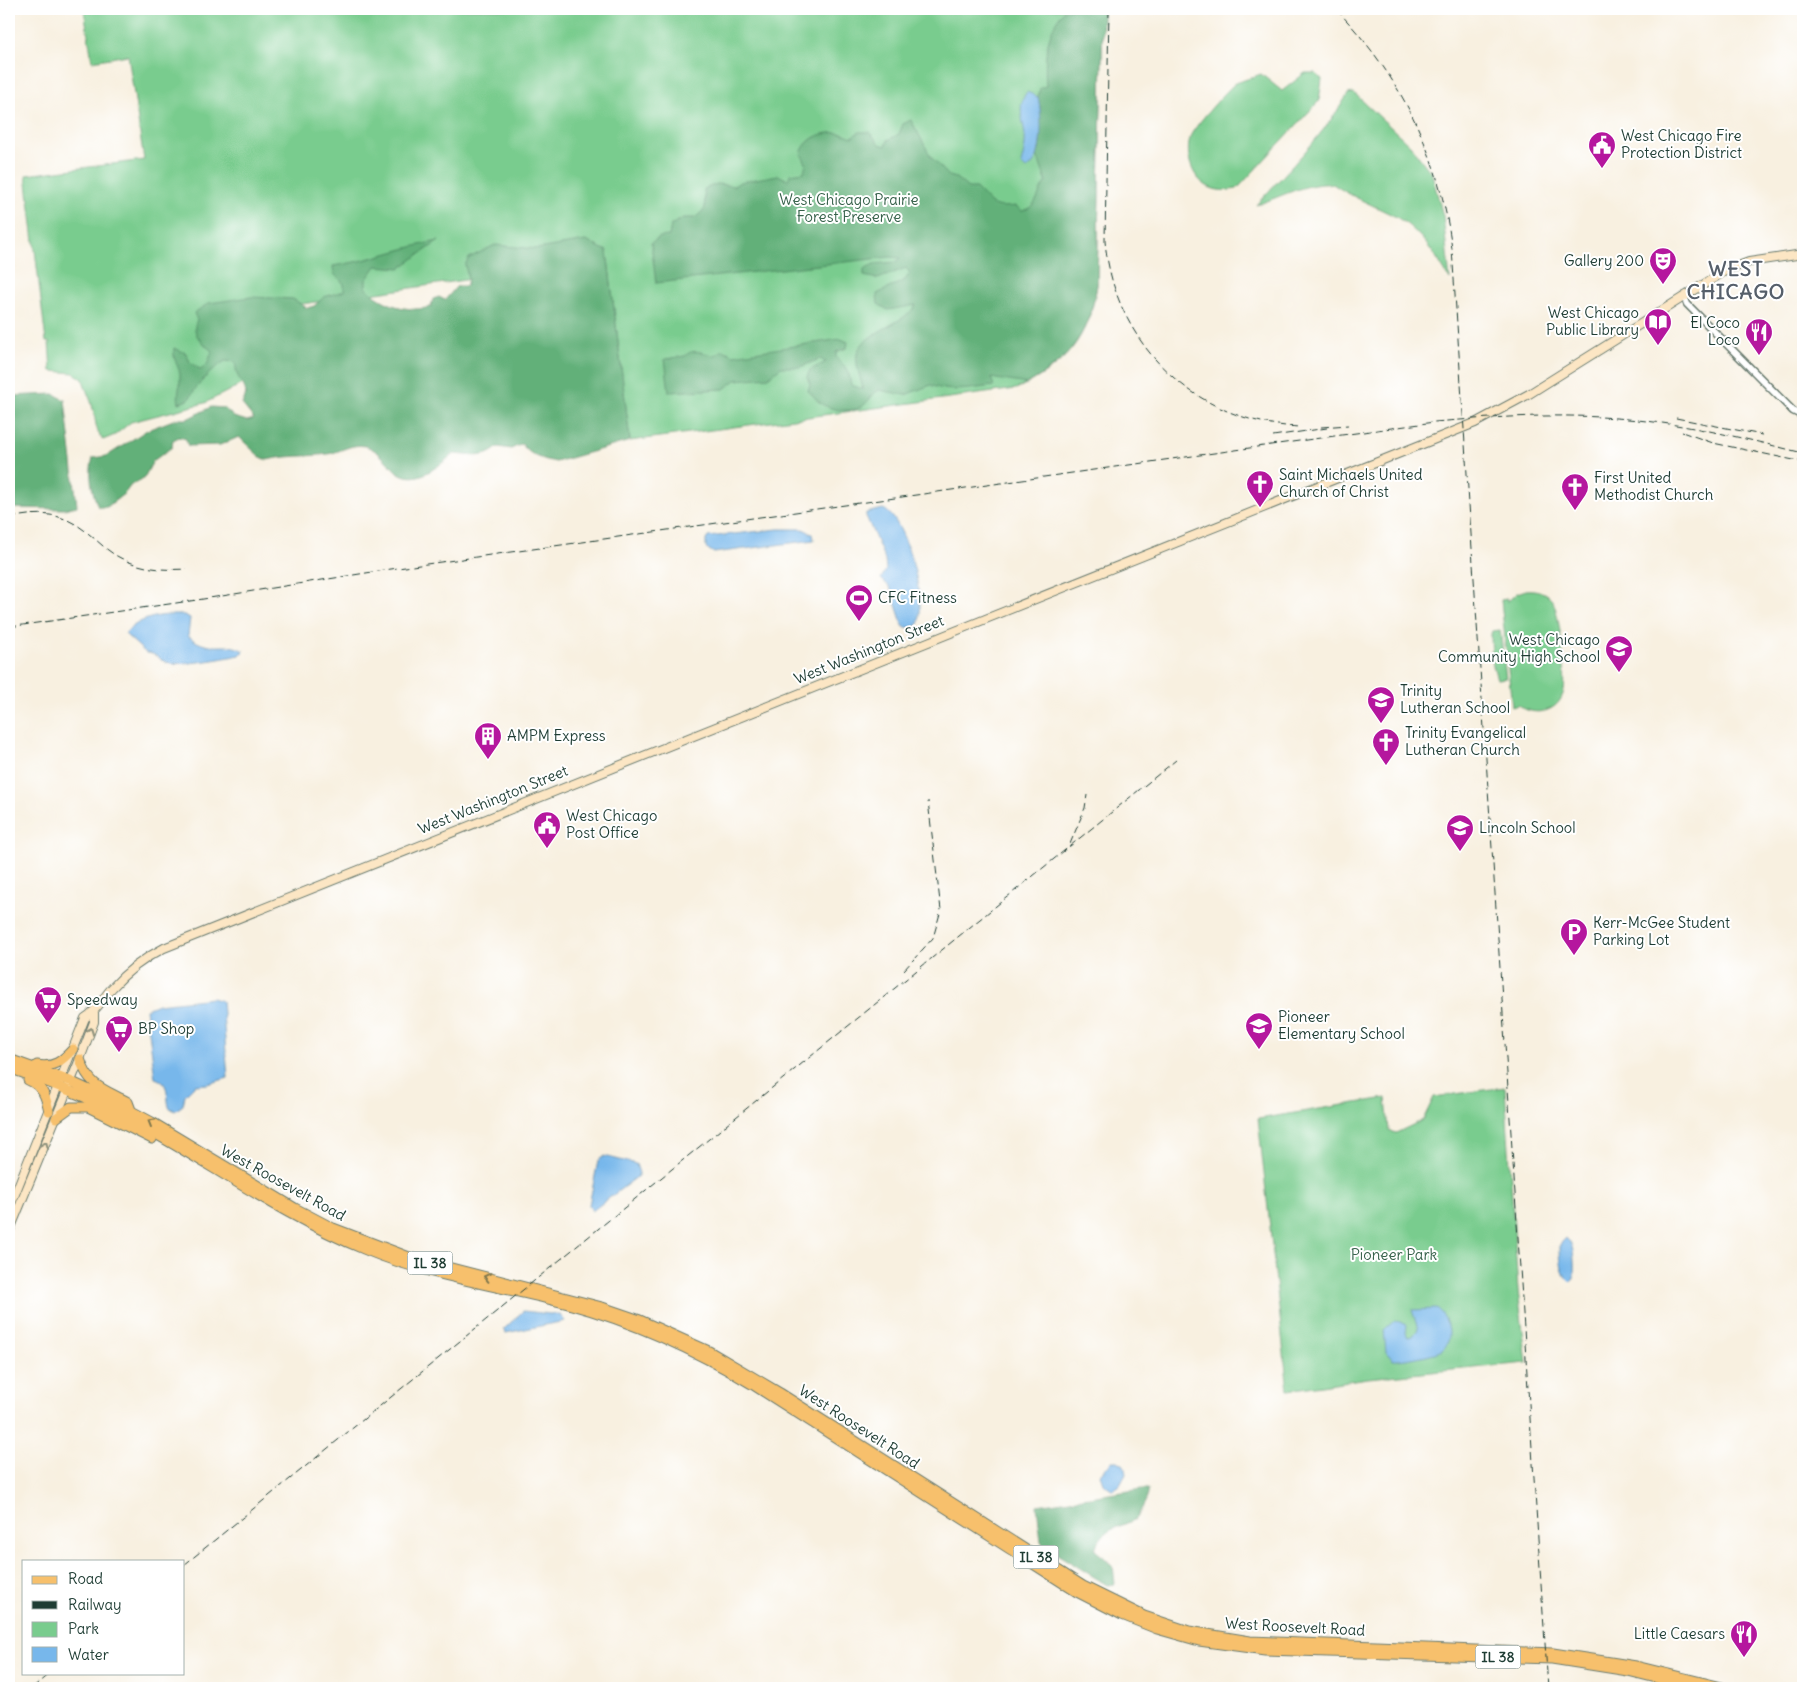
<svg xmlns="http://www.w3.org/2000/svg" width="1812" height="1697" font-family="Delius,sans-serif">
<rect width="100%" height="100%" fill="#fff"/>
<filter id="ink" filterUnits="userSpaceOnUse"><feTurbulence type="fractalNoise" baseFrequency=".02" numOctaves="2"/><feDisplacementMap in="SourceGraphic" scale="10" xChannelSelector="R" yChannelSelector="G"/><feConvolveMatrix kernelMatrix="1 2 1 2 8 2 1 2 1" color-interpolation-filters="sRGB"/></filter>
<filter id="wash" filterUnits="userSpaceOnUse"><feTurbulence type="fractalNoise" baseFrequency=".0096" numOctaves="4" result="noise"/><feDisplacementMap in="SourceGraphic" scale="20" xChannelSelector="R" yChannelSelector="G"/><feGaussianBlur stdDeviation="1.12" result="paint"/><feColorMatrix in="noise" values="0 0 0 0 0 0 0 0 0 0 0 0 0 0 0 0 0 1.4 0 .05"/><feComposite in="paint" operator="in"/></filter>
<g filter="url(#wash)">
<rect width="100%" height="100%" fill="#f8f0e0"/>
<path fill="#79cc8e" stroke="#4c8461" d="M 84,9 L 1103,9 L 1097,285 C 1089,338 1065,367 1016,389 L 630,441 L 608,259 L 275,308 L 244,383 L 205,403 L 131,422 L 115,435 L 103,440 C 95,431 96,420 93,409 C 91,398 85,390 83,379 L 74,373 L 51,371 L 49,342 L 46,342 L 26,175 L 144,160 L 128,55 L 92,61 Z
M 1305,73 L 1315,73 L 1322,79 L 1319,101 L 1237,189 C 1231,190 1224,191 1218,190 C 1194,186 1183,157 1191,135 C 1194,127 1229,87 1236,83 C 1244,80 1253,77 1261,74 L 1282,91 Z
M 1354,93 L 1410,145 L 1432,174 L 1443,216 L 1450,280 C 1437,257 1421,232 1398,218 C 1376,206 1353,198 1333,184 C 1306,182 1281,197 1256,205 C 1288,170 1324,135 1348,94 Z
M 1526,590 C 1537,589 1547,592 1553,602 C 1559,611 1567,678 1564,690 C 1560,712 1535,718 1518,705 L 1512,707 L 1501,600 L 1507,599 L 1507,602 L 1517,593 Z
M 1500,630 L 1506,678 L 1497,679 L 1492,662 L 1491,634 L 1492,631 Z
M 1505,1087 L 1518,1291 L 1527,1363 L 1368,1378 L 1288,1390 L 1258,1119 L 1386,1098 L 1389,1131 L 1396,1133 L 1423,1120 L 1434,1097 Z"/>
<path fill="#62b079" stroke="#407656" d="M 1065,9 L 1103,9 L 1097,285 C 1089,333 1070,360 1027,384 L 991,378 L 994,386 C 973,388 950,394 931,385 L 905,395 L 879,390 C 872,394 871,399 865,404 C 855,414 830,411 819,402 C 815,399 813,394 808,391 L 810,384 L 807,377 L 810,370 L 826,362 L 820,359 L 800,367 L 781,367 L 769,377 L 736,380 L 724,389 L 669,392 L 665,359 L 685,356 C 694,347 704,354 715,355 L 723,350 L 734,355 L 841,339 L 848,342 L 847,348 L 836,352 L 836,357 L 848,370 L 851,385 L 863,389 C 861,379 855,365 857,354 C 860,334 906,323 916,305 L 888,310 L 878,304 L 877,294 L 905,280 L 910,273 L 906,268 L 878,279 L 864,276 L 864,269 L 874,264 L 896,262 L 900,258 L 890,257 L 656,283 L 651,243 L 660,237 L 669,236 L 671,225 L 683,218 L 695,218 L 705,209 L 704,189 L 717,184 L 734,186 L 740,182 L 778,175 L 788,180 L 790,174 L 804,172 L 806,163 L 801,154 C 807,133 834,128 852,137 L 859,132 L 870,132 L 879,144 L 886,146 L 888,140 L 899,134 L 903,124 L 911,120 L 931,157 L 949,176 L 956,178 L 968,188 L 976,188 C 992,204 990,209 1016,206 L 1022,211 C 1039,206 1037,193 1046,181 L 1037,155 L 1040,147 L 1040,107 L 1038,97 L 1040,88 L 1046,86 C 1044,58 1046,31 1065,9 Z
M 439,241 L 400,268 L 376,266 L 366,280 L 366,288 C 384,305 407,313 431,307 L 433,299 L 439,297 L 445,300 L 457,286 L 466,286 L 468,279 L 465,265 L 469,258 L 495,245 L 537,249 L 586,241 L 607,251 L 630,441 L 556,462 C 544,460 528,455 522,444 L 511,449 L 498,447 C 484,460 471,455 454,454 C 436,467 413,490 392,467 C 384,459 377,449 365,446 C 352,443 340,452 328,454 C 308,457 287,455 267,460 L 259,456 L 239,437 L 220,445 L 188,446 L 186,439 L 179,437 L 173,440 L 172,447 L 153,461 L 144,478 L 131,485 L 125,493 L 107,507 L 98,507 C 92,492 88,473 93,458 L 107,456 L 147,430 L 176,419 L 187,419 L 211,407 L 224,408 L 234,417 L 247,421 L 254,419 L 242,404 C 250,389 243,388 237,374 C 236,371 236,366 235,362 L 225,361 C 209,372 198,384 188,400 L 179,403 C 177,393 180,388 180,379 C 181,366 172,362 174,348 L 186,353 L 190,362 L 201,370 L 208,363 L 212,351 C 202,343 190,333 197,320 L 194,313 L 209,303 L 251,297 L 293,299 L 307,308 L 314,306 L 324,297 L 344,291 L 344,284 L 334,274 L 333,266 C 369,261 403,247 439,241 Z
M 54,394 L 65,400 L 77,506 L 64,509 L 9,508 L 9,396 Z
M 1142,1489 L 1148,1489 C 1150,1497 1141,1508 1137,1518 C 1120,1529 1103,1526 1095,1550 L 1113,1565 L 1115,1584 L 1107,1585 L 1044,1546 L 1041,1541 L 1037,1505 Z"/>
<path fill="#77b7eb" stroke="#4b7a90" d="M 1027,92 L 1038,97 C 1042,113 1045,163 1026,169 L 1021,164 C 1023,155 1026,146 1025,137 C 1024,121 1016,106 1027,92 Z
M 883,509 C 905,516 929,608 917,626 L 907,628 L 903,626 L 890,587 L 881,579 L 886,570 L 885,560 L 866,516 L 866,513 Z
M 778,529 L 803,529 L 813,534 L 814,540 L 714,553 L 706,548 L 706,540 L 708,537 Z
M 185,615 L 190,618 L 188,636 C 212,655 224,639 244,651 L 240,655 C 225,658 180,667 166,662 C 158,659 156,653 146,653 L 125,634 C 139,616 165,614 185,615 Z
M 212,998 L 222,1001 L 228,1078 L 207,1084 L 195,1085 L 185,1095 L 183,1105 L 175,1111 L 169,1107 C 166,1094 170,1083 155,1078 L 146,1009 L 158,1004 Z
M 604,1156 L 636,1164 L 639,1173 L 637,1177 L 592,1211 L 589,1205 L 598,1161 Z
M 1566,1238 C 1576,1245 1574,1266 1574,1278 L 1570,1282 C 1560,1274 1560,1256 1560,1244 Z
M 1437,1309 C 1448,1317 1455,1340 1442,1350 C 1436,1354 1400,1361 1393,1360 L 1386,1352 L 1384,1330 L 1395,1320 L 1407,1325 L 1406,1333 L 1408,1337 L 1413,1336 L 1418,1329 L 1412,1310 Z
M 523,1311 L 560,1315 L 565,1321 L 506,1333 L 503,1330 Z
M 1112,1461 L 1118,1461 L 1124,1465 L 1126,1474 L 1120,1485 L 1113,1490 L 1103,1483 L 1100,1474 Z"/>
</g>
<g filter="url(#ink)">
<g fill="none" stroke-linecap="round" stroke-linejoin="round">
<g stroke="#6b7c70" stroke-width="9">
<path id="tertiary" d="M 1684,296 L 1687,304 L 1793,411 L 1803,416"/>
</g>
<g stroke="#6b7c70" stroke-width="10">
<path id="secondary" d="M 9,1209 L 85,1018 C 97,1011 102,999 111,989 C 126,972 144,958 164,948 L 1475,423 L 1529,394 L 1725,271 L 1749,262 L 1803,254
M 9,1232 L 80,1059 L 94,1022 L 94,1013"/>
</g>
<g stroke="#6b7c70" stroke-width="11">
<path id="primary" d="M 9,1059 L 70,1081 L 111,1100 L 152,1122 L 295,1208 L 333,1228 L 409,1257 L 602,1307 L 640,1320 L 709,1351 L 780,1393 L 1083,1586 L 1144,1616 L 1189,1631 L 1250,1641 L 1553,1653 L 1636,1666 L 1726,1688
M 80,1059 C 89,1087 104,1089 128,1102 L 131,1110
M 37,1065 C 54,1068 62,1061 73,1049
M 9,1068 C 42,1080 76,1092 108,1108 C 196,1152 274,1213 366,1250 C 431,1277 501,1286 568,1304 C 634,1322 697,1351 755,1386 L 1077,1592 L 1122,1615 L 1157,1629 L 1199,1641 L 1265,1650 L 1552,1659 L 1628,1671 L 1696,1688
M 28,1080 C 43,1086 46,1097 49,1111
M 56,1118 L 71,1107 L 88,1107 L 152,1139"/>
</g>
<use href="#tertiary" stroke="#fff" stroke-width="6"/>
<use href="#secondary" stroke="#fce6c4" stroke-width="8"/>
<use href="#primary" stroke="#f7c06c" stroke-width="9"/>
<path stroke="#1f3d34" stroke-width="1" stroke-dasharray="8 4" stroke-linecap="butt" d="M 1109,9 L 1105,241 C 1114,345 1197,424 1301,427
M 1336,9 C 1401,77 1440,155 1452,249 L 1548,1688
M 1676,418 L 1762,435
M 1321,427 L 1348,425
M 1682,432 L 1713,443 L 1803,462
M 1273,436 L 1327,428
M 9,518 C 25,515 43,512 59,517 C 77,522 89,534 103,546 C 127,567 156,571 186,569
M 9,627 L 197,600 L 391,569 L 1434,422 C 1508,416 1581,412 1654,422 C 1705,428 1754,441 1803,453
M 1070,844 L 1085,808 L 1087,795
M 904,970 L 933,938 L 941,910 L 928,801
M 184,1565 L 1176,760
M 32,1688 L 50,1673"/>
</g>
<defs><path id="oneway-chevron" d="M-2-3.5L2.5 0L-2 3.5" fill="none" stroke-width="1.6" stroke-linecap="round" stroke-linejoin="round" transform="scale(1.25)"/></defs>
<g stroke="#8e927c">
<use href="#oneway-chevron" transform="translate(90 1031) rotate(-69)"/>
<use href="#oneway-chevron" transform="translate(45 1145) rotate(-68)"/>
</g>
<g stroke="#80784d">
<use href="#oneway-chevron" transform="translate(151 1122) rotate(-150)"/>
<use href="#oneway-chevron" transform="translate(487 1277) rotate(-167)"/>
</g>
</g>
<defs>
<g id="civic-pin" transform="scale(1.4375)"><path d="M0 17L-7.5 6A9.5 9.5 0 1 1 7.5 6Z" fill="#b5179e" stroke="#fff"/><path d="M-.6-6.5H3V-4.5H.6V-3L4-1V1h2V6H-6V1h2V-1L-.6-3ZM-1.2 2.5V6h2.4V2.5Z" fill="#fff"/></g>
<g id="theatre-pin" transform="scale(1.4375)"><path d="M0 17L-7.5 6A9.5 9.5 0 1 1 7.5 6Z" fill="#b5179e" stroke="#fff"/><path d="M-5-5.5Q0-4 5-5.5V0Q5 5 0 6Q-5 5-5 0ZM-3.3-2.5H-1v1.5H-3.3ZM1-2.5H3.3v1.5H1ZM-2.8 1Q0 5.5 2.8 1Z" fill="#fff"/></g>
<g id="library-pin" transform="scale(1.4375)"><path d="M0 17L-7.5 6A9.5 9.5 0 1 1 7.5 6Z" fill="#b5179e" stroke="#fff"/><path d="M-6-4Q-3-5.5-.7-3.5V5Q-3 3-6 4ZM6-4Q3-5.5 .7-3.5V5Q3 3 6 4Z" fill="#fff"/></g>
<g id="restaurant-pin" transform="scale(1.4375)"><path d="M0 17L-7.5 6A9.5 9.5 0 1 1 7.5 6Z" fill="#b5179e" stroke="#fff"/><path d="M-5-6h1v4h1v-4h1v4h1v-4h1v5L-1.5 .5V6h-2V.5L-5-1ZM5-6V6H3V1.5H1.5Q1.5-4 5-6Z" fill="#fff"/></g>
<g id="church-pin" transform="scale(1.4375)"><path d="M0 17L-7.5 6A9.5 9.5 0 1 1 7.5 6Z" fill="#b5179e" stroke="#fff"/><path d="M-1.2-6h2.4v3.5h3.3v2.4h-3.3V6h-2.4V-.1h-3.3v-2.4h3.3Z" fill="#fff"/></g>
<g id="stadium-pin" transform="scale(1.4375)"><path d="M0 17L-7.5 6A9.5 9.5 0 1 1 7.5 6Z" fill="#b5179e" stroke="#fff"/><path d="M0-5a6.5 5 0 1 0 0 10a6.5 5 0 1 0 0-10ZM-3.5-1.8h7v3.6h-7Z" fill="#fff"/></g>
<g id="school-pin" transform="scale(1.4375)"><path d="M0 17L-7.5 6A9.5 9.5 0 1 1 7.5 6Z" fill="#b5179e" stroke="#fff"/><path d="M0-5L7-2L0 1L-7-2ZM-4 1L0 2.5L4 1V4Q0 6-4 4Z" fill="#fff"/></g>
<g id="building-pin" transform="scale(1.4375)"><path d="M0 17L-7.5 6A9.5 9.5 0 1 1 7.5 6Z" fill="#b5179e" stroke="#fff"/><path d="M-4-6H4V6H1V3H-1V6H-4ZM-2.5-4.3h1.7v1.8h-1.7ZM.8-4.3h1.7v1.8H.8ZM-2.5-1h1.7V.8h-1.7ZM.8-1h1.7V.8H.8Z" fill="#fff"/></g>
<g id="parking-pin" transform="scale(1.4375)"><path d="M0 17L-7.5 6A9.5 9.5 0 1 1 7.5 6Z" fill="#b5179e" stroke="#fff"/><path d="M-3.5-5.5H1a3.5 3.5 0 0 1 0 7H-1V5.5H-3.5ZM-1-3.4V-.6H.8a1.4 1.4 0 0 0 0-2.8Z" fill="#fff"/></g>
<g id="supermarket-pin" transform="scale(1.4375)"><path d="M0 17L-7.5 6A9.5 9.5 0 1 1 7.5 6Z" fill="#b5179e" stroke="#fff"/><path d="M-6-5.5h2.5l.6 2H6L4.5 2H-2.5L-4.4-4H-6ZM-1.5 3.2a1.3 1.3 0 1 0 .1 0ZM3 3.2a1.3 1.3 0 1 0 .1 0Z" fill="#fff"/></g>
</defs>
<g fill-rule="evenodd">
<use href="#civic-pin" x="1602" y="145"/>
<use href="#theatre-pin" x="1663" y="261"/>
<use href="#library-pin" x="1658" y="322"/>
<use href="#restaurant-pin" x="1759" y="332"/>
<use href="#church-pin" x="1260" y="484"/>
<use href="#church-pin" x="1575" y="487"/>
<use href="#stadium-pin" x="859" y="598"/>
<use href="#school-pin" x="1619" y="649"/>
<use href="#school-pin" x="1381" y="700"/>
<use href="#building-pin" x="488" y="736"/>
<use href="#church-pin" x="1386" y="742"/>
<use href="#civic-pin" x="547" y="825"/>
<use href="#school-pin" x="1460" y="828"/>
<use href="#parking-pin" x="1574" y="932"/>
<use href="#supermarket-pin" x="48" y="1000"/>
<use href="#school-pin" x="1259" y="1026"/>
<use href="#supermarket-pin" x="119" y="1029"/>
<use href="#restaurant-pin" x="1744" y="1634"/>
</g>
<g text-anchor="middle" stroke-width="4" stroke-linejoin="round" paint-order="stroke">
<g fill="#fff" stroke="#627771" stroke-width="1">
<rect x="407.5" y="1251.5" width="45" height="23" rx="4"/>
<rect x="1013.5" y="1545.5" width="45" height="23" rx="4"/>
<rect x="1475.5" y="1645.5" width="45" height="23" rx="4"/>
</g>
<g font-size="14" font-weight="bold" fill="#1f3d34">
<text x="430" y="1268">IL 38</text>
<text x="1036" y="1562">IL 38</text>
<text x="1498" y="1662">IL 38</text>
</g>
<g font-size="15" fill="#1f3d34" stroke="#fff" text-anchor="start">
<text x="1621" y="141">West Chicago Fire<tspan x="1621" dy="17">Protection District</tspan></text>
<text x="1644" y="266" text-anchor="end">Gallery 200</text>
<text x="1639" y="318" text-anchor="end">West Chicago<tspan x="1639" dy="17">Public Library</tspan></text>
<text x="1740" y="328" text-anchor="end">El Coco<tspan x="1740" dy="17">Loco</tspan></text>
<text x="1279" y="480">Saint Michaels United<tspan x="1279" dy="17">Church of Christ</tspan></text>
<text x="1594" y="483">First United<tspan x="1594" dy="17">Methodist Church</tspan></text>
<text x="878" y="603">CFC Fitness</text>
<text x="1600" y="645" text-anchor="end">West Chicago<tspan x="1600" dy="17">Community High School</tspan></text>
<text x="1400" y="696">Trinity<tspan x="1400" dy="17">Lutheran School</tspan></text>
<text x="1405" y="738">Trinity Evangelical<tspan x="1405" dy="17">Lutheran Church</tspan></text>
<text x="507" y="741">AMPM Express</text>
<text x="566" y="821">West Chicago<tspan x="566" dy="17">Post Office</tspan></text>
<text x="1479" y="833">Lincoln School</text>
<text x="1593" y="928">Kerr-McGee Student<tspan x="1593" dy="17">Parking Lot</tspan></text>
<text x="67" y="1005">Speedway</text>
<text x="1278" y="1022">Pioneer<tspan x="1278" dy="17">Elementary School</tspan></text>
<text x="138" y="1034">BP Shop</text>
<text x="1725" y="1639" text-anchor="end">Little Caesars</text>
</g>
<g font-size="15" fill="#36614a" stroke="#fff">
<text x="849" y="205">West Chicago Prairie<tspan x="849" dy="17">Forest Preserve</tspan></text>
<text x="1394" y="1260">Pioneer Park</text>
</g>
<g font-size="15" fill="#1f3d34" stroke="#fff">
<text transform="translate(869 650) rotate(-22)" y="5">West Washington Street</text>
<text transform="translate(493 800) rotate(-22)" y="5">West Washington Street</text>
<text transform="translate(283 1183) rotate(29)" y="5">West Roosevelt Road</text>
<text transform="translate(859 1427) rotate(33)" y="5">West Roosevelt Road</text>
<text transform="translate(1295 1627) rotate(3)" y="5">West Roosevelt Road</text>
</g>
<g font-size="20" font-weight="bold" letter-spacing="1" fill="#565f6a" stroke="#fff">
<text x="1736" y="276">WEST<tspan x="1736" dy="23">CHICAGO</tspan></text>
</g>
</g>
<rect width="1812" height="1697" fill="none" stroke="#fff" stroke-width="30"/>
<rect x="22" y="1560" width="162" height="115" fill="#ffffff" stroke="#a5b1ae"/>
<rect x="32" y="1576" width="25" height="8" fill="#f7c06c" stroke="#a5b1ae"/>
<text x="68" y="1584" font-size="15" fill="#1f3d34">Road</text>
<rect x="32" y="1601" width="25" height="8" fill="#1f3d34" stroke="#a5b1ae"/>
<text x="68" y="1610" font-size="15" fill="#1f3d34">Railway</text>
<rect x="32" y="1622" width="25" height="15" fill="#79cc8e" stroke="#a5b1ae"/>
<text x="68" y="1634" font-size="15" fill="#1f3d34">Park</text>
<rect x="32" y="1647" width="25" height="15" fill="#77b7eb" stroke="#a5b1ae"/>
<text x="68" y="1660" font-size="15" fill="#1f3d34">Water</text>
</svg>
